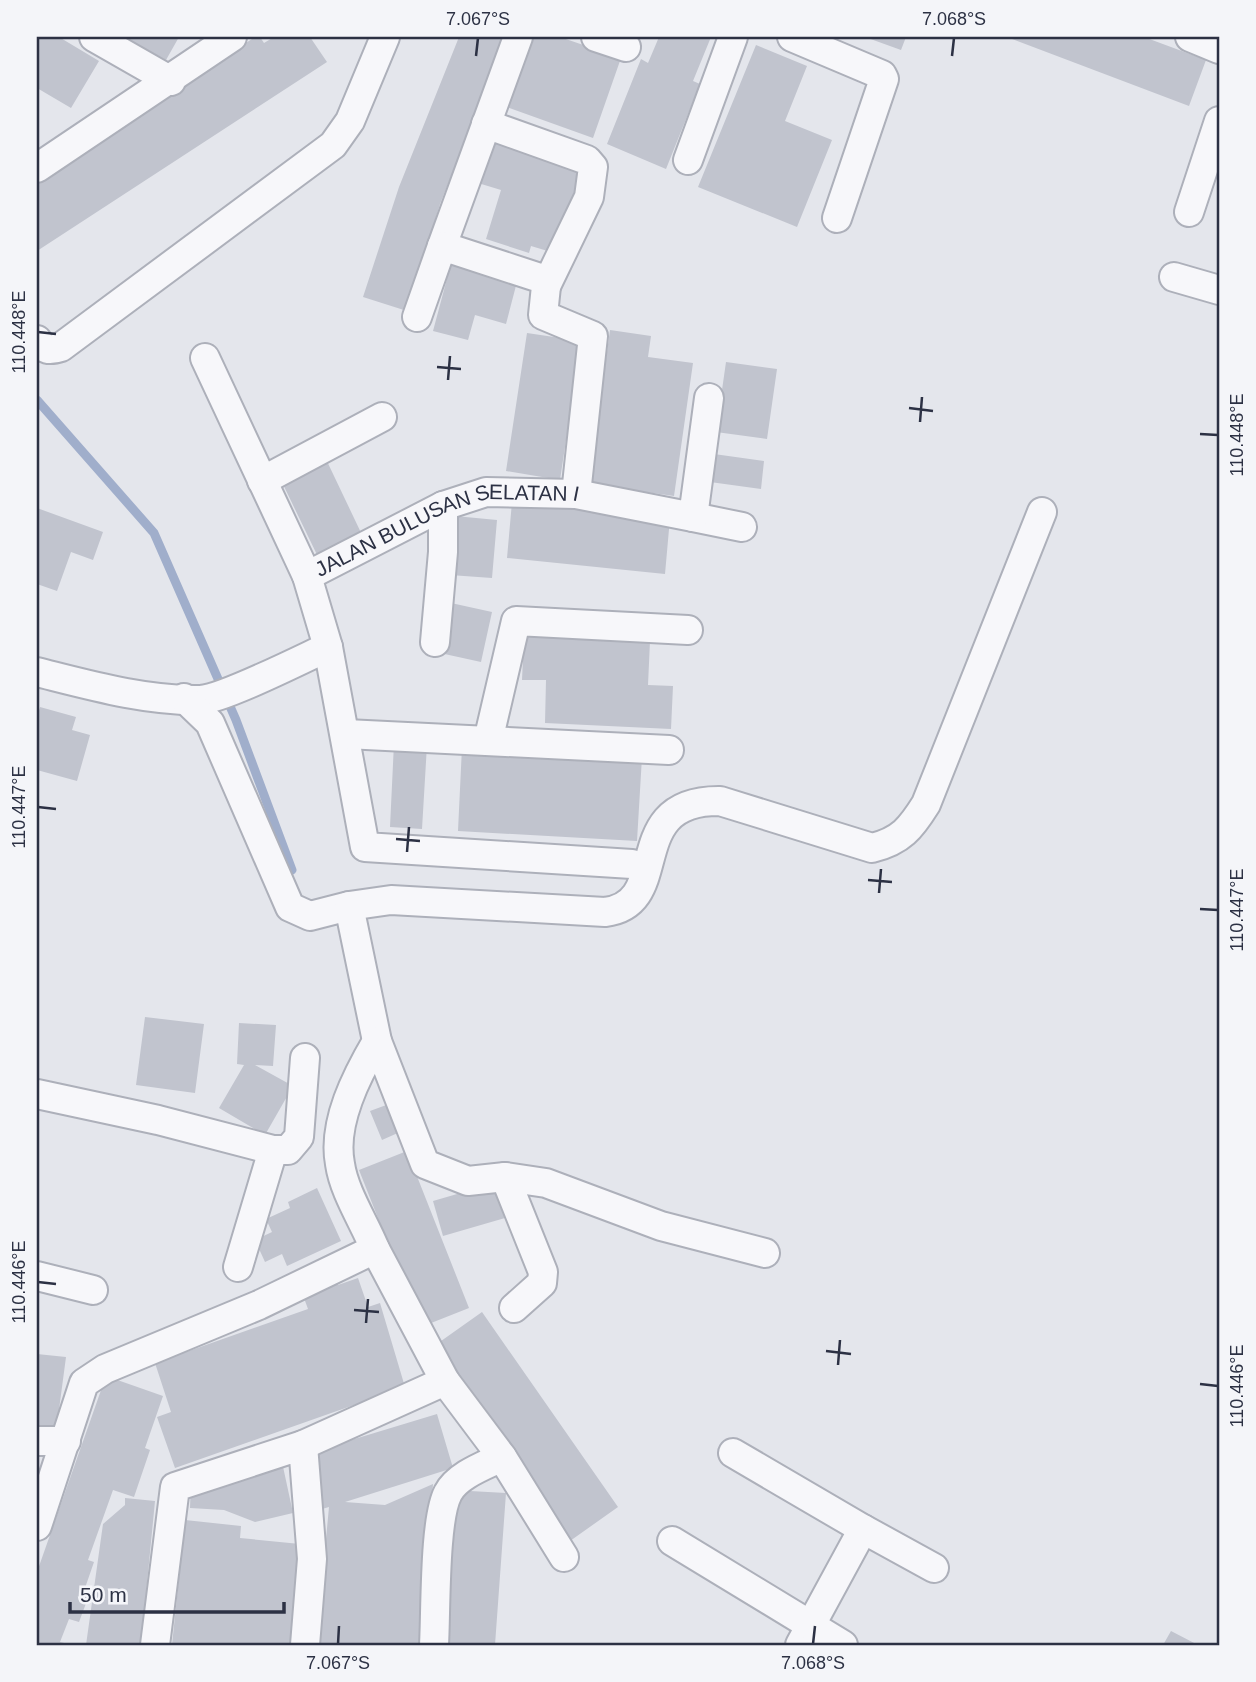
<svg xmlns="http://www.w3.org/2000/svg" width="1256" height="1682" font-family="Arial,sans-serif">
<rect width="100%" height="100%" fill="#e4e6ec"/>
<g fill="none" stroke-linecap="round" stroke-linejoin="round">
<path stroke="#a0aecb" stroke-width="9" d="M 37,400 L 154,533 L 236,720 L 292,870"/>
</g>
<path fill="#c1c4ce" d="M 37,37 L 59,37 L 99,61 L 71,108 L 37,88 Z
M 124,37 L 179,37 L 166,60 Z
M 255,37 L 260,37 L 264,43 L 274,37 L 310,37 L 327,62 L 37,251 L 37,180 Z
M 459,37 L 506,37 L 440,204 L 407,311 L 363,297 L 399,187 Z
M 529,37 L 560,37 L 621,58 L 593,138 L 504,106 Z
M 659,37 L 711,37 L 693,81 L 700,84 L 666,169 L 607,144 L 641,59 L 648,63 Z
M 865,37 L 906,37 L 901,50 Z
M 1007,37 L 1144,37 L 1206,60 L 1189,106 Z
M 756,45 L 807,66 L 785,121 L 832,140 L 797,227 L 698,187 Z
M 492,141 L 583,170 L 570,212 L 565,211 L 551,252 L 531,246 L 529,253 L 486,239 L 501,190 L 478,183 Z
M 452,260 L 518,278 L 506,324 L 475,315 L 468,340 L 433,331 Z
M 610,330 L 651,336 L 648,357 L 693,363 L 674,496 L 589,484 Z
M 527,333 L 581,341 L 560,480 L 506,471 Z
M 726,362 L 777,369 L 767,439 L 716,432 Z
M 714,454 L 764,461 L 761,489 L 710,482 Z
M 324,455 L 364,539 L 320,561 L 279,476 Z
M 512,502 L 670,518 L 665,574 L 507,558 Z
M 37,508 L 103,532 L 93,560 L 71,552 L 57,591 L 37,584 Z
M 455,516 L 497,520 L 492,578 L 450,575 Z
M 451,603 L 492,612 L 481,662 L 440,653 Z
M 524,636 L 650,641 L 648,685 L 673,686 L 671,729 L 545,723 L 546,680 L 522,680 Z
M 40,707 L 76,717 L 72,730 L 90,735 L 77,781 L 37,770 L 37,718 Z
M 394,743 L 427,745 L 422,829 L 390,827 Z
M 462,747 L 642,757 L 637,841 L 458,831 Z
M 145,1017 L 204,1024 L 195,1093 L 136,1085 Z
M 239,1023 L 276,1025 L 273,1066 L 255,1065 L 293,1086 L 265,1135 L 219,1108 L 244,1065 L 237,1064 Z
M 389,1104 L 400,1132 L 382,1140 L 370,1111 Z
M 407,1151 L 469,1308 L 421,1327 L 359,1170 Z
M 495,1183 L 505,1218 L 443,1236 L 433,1201 Z
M 317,1188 L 341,1241 L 287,1266 L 282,1254 L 265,1262 L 255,1240 L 272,1232 L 266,1219 L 290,1208 L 288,1202 Z
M 334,1276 L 338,1285 L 358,1278 L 368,1307 L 380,1303 L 405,1387 L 175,1468 L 157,1417 L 171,1412 L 155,1363 L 308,1309 L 304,1298 Z
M 482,1312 L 618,1507 L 570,1541 L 434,1346 Z
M 37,1354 L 66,1357 L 56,1432 L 37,1429 Z
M 106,1376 L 163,1396 L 145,1448 L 150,1450 L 134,1497 L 113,1490 L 88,1560 L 94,1562 L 85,1588 L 91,1590 L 79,1622 L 69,1619 L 60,1642 L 73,1645 L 37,1645 L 37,1572 Z
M 437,1414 L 453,1468 L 345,1502 L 385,1505 L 433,1484 L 420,1645 L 316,1645 L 329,1507 L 322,1509 L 305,1454 Z
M 282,1462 L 293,1513 L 255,1522 L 224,1510 L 190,1508 L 191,1482 Z
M 452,1490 L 506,1493 L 495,1645 L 441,1645 Z
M 125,1498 L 155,1501 L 141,1645 L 86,1645 L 103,1524 L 125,1505 Z
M 185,1520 L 241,1526 L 240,1538 L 300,1544 L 290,1645 L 172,1645 Z
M 1171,1631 L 1198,1645 L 1163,1645 Z"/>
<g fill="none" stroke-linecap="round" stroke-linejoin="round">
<g stroke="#adb0ba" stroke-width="32">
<g id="street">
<path d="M 94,37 L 171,81"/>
<path d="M 596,37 L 626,47"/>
<path d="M 792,37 L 882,75 L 884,79 L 837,218"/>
<path d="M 1190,37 L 1219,49"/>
<path d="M 486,124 L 587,160 L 593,167 L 589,197 L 546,286"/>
<path d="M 688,160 L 733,37"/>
<path d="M 37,168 L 232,37"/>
<path d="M 1189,212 L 1219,121"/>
<path d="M 442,246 L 518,37"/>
<path d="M 1174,277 L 1219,290"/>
<path d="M 417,317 L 442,246 L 540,278 L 546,286 L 543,315 L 593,336 L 576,494"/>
<path d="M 37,340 C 44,350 49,351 61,347 L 333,145 L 350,121 L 385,37"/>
<path d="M 205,358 L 307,576"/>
<path d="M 262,481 L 382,417"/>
<path d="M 693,517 L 742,527"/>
<path d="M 435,642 L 443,552 L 443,506"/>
<path d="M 328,647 L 365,847 L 632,864"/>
<path id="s1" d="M 37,672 C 89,685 145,701 200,700 C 223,699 302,659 328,647 L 307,576 L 443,506 L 486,492 L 576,494 L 693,517 L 709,398"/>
<path d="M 184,698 L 210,723 L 290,907 L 310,916 L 349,906 L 377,1041 L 425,1164 L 468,1181 L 505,1177 L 546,1183 L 661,1226 L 765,1253"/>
<path d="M 346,734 L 669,750"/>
<path d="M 488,741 L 516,621 L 688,630"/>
<path d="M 349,906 L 391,900 L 605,912 C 675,904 620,800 720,801 L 872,848 C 901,841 911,828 926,804 L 1042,512"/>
<path d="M 37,1094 L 158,1120 L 273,1150 L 288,1150 L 299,1137 L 305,1058"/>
<path d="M 505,1177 L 543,1272 L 542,1283 L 514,1308"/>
<path d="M 375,1249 L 445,1381 L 502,1457 C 486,1465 457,1475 448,1493 C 434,1519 436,1611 434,1645"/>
<path d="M 238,1267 L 273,1150"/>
<path d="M 37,1276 L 93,1290"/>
<path d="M 37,1441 L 66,1441"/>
<path d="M 303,1445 L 445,1381"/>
<path d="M 733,1453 L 863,1529 L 800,1645"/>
<path d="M 502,1457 L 564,1557"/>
<path d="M 37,1526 L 84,1383 L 105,1369 L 259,1305 L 375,1249 C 364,1222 344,1192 340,1164 C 332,1123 357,1075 377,1041"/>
<path d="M 863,1529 L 934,1568"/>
<path d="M 672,1541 L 843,1645"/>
<path d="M 155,1645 L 175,1487 L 303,1445 L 312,1559 L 305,1645"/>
</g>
</g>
<use href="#street" stroke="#f7f7fa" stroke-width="28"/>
</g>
<path fill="none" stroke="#2c3144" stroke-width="2.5" d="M 476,56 L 478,38M 952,56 L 954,38M 38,332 L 56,334M 437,367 L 461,369M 448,380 L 450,356M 909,408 L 933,411M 920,422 L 922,397M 1200,434 L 1218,435M 38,807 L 56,809M 396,839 L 420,841M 407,852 L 409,827M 868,880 L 892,882M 879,893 L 881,869M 1200,909 L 1218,910M 38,1282 L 56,1284M 354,1310 L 379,1312M 366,1323 L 368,1299M 826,1351 L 851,1354M 838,1365 L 840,1340M 1200,1384 L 1218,1386M 338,1644 L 339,1626M 813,1644 L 815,1626"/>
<g text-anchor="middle" stroke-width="5" stroke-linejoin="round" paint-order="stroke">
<g font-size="21" fill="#2c3144" stroke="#f4f5f9">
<text dy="7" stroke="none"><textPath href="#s1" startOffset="530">JALAN BULUSAN SELATAN I</textPath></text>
</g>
</g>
<rect width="1256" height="1682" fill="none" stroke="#f4f5f9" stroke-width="77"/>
<path d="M70 1602v10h214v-10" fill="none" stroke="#2c3144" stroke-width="3.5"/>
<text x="80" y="1602" font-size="21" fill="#2c3144" stroke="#f4f5f9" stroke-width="5" paint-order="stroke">50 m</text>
<rect x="38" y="38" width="1180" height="1606" fill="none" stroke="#2c3144" stroke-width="2.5"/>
<g font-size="18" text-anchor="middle" fill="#2c3144">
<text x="478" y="25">7.067°S</text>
<text x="954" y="25">7.068°S</text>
<text transform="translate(19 332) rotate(-90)" y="6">110.448°E</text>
<text transform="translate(1237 435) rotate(-90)" y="6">110.448°E</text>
<text transform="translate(19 807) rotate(-90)" y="6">110.447°E</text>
<text transform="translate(1237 910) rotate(-90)" y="6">110.447°E</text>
<text transform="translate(19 1282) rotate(-90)" y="6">110.446°E</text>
<text transform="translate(1237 1386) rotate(-90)" y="6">110.446°E</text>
<text x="338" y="1669">7.067°S</text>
<text x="813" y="1669">7.068°S</text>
</g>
</svg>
